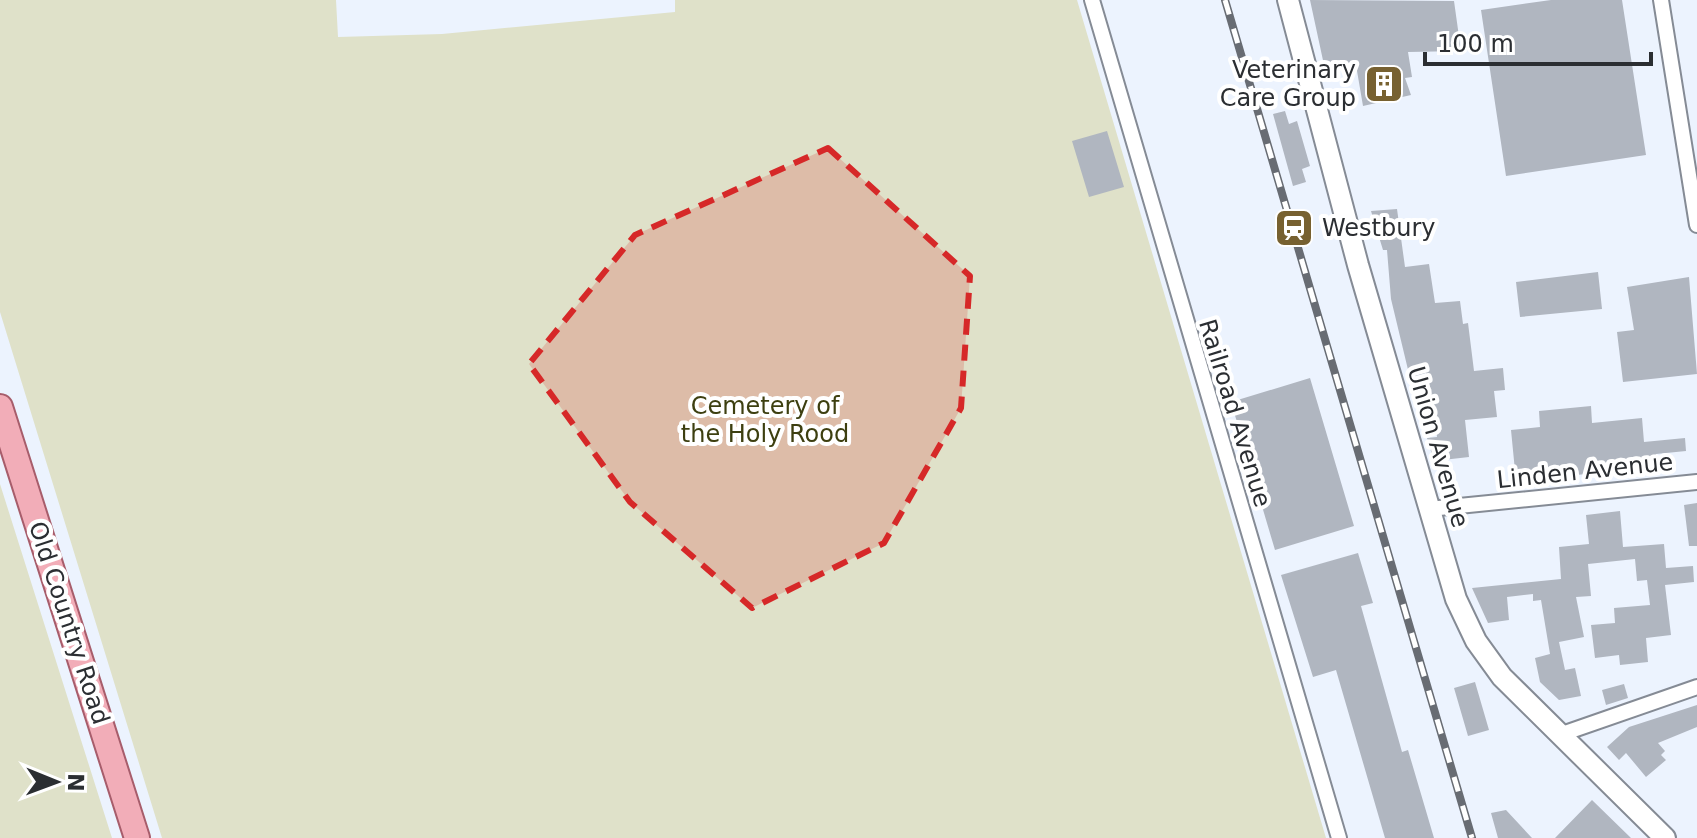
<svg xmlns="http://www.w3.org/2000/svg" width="1697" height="838" font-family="'DejaVu Sans',sans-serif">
<rect width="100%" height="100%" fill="#ecf3fe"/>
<path fill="#dfe1c9" d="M 0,0 L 336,0 L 338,37 L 442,34 L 675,12 L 675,0 L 1077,0 L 1326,838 L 162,838 L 0,312 Z
M 0,484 L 112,838 L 0,838 Z"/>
<path fill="#b0b6c0" d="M 1310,0 L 1454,1 L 1461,51 L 1408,52 L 1412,77 L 1405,78 L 1411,95 L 1363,106 L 1356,65 L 1324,65 Z
M 1551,0 L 1622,0 L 1646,155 L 1506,176 L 1481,10 Z
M 1285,111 L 1289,124 L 1297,121 L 1310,166 L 1302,169 L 1306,182 L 1293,186 L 1273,114 Z
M 1107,131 L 1124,187 L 1089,197 L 1072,141 Z
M 1397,209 L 1405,267 L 1429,264 L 1435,303 L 1460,301 L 1463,324 L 1468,323 L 1474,371 L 1503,368 L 1505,390 L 1494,391 L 1497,417 L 1465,420 L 1469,457 L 1434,461 L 1427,438 L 1437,437 L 1433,396 L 1428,397 L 1426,373 L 1410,378 L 1391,299 L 1387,250 L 1383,250 L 1371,211 Z
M 1598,272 L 1602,309 L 1520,317 L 1516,282 Z
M 1689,277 L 1697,374 L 1623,382 L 1617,332 L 1634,330 L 1627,287 Z
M 1310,378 L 1354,526 L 1275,550 L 1231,402 Z
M 1591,406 L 1592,423 L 1642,418 L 1644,442 L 1685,438 L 1686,451 L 1656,454 L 1657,463 L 1646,463 L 1646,468 L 1516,481 L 1511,430 L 1540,427 L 1539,411 Z
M 1697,503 L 1697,546 L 1689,546 L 1684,505 Z
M 1620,511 L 1623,547 L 1664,544 L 1666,568 L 1693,566 L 1694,582 L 1665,585 L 1671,635 L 1646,638 L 1648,662 L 1620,665 L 1619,655 L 1595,658 L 1591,625 L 1615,623 L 1614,608 L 1650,605 L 1647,580 L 1637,581 L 1635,559 L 1588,564 L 1591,596 L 1576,597 L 1584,637 L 1559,642 L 1565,670 L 1575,668 L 1581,696 L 1559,700 L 1540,682 L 1535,658 L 1550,654 L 1541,600 L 1533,601 L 1533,594 L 1507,597 L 1509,620 L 1488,623 L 1472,588 L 1561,579 L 1559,547 L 1589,544 L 1586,515 Z
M 1358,553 L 1373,603 L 1361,606 L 1402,752 L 1408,750 L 1434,838 L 1385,838 L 1336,670 L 1313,677 L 1281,575 Z
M 1475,682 L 1489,730 L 1468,736 L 1454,688 Z
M 1624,684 L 1628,698 L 1606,705 L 1602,690 Z
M 1697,705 L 1697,727 L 1658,743 L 1665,751 L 1661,755 L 1666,760 L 1646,777 L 1626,753 L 1619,760 L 1607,747 L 1629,727 Z
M 1592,800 L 1631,838 L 1555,838 Z
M 1506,810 L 1532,838 L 1498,838 L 1491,813 Z"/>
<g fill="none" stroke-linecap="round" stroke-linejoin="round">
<g stroke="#858b95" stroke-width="18">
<path id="street" d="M 1092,0 L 1339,838
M 1661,0 L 1697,225
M 1429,509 L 1697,482
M 1559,735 L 1697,687"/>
</g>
<g stroke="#858b95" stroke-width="24">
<path id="secondary" d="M 1288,0 L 1358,265 L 1456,599 L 1476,641 L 1502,677 L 1665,838"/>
</g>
<g stroke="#a75d6b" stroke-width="28">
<path id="primary" d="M 0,407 L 137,838"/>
</g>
<use href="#street" stroke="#fff" stroke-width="14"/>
<use href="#secondary" stroke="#fff" stroke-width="20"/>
<use href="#primary" stroke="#f2adb8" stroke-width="24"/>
<g stroke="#686c73" stroke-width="8">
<path id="rail" d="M 1225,0 L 1472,838"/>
</g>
<use href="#rail" stroke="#fff" stroke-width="5" stroke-dasharray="15" stroke-linecap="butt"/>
</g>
<path fill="#d62828" fill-opacity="0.2" stroke="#d62828" stroke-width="6" stroke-dasharray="16 10" stroke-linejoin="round" d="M 828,148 L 970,276 L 961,408 L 884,543 L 752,608 L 630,502 L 529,364 L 635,235 Z"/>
<defs>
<g id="building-square" transform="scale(2)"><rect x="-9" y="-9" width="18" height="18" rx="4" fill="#776131" stroke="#fff"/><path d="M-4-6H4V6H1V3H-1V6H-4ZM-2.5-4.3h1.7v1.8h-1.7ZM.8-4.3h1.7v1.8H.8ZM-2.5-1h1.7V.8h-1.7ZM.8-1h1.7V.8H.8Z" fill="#fff"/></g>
<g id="station-square" transform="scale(2)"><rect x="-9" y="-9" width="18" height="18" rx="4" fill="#776131" stroke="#fff"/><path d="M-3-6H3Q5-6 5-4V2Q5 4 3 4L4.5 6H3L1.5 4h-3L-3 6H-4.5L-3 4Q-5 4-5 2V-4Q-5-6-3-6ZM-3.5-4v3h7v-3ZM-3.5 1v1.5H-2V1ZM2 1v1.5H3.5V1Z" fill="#fff"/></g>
</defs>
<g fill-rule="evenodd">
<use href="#building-square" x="1384" y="84"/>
<use href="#station-square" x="1294" y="228"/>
</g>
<g text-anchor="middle" stroke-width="8" stroke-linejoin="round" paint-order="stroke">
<g font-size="24" fill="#2b2e32" stroke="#fff" text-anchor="end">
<text x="1356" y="78">Veterinary<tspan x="1356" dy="28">Care Group</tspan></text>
<text x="1322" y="236" text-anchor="start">Westbury</text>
</g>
<g font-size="24" fill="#3d3f10" stroke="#fff">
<text x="765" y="414">Cemetery of<tspan x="765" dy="28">the Holy Rood</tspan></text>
</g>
<g font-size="24" fill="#2b2e32" stroke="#fff">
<text transform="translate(1235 413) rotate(73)" y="8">Railroad Avenue</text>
<text transform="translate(1438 447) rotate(74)" y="8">Union Avenue</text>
<text transform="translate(1585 471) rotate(-6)" y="8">Linden Avenue</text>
<text transform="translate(69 623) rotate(72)" y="8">Old Country Road</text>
</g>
</g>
<g transform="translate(56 782) rotate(91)" stroke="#ffffff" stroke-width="6" paint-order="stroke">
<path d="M0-6L14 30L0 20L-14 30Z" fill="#2b2e32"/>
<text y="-12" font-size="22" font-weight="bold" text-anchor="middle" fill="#2b2e32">N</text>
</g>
<path d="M1425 52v12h226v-12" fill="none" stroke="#2b2e32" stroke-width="4"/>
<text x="1437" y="52" font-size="24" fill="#2b2e32" stroke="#ffffff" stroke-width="6" paint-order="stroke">100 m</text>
</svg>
